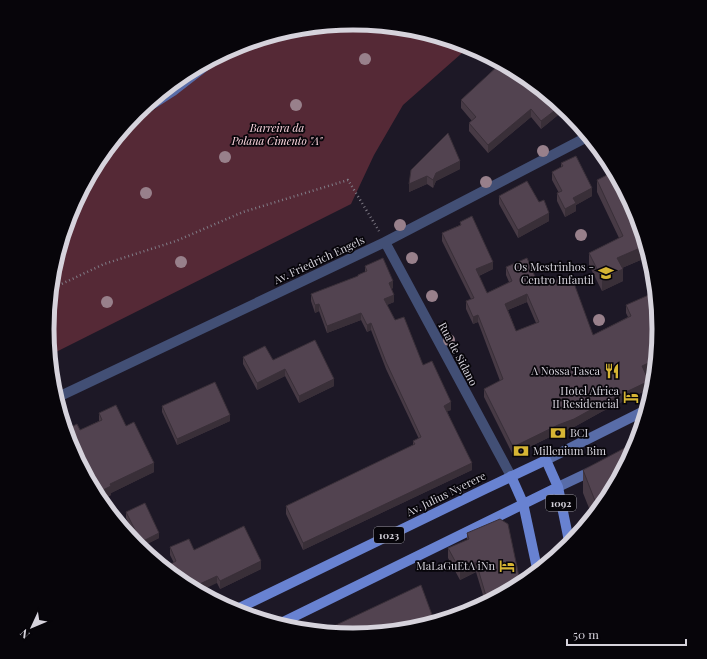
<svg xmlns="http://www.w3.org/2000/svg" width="707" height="659" font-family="'Playfair Display',serif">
<rect width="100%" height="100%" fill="#1d1826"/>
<path fill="#552936" d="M 354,23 L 414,29 L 470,46 L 403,105 L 374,155 L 351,204 L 50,355 L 47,329 L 53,269 L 70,212 L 99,159 L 118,135 L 129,129 L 236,46 L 294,29 Z"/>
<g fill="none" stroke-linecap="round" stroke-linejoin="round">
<path stroke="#807c87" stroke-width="2.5" stroke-dasharray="1 3" stroke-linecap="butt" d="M 51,289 L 104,264 L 176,241 L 243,212 L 348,180 L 379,231"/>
<path stroke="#424f75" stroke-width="10" d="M 385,242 L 511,476
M 56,398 L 385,242 L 589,136"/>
<path stroke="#586ca8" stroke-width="10" d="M 134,116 L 173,91 L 218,56
M 546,460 L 648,409
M 558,487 L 596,469"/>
<path stroke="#6882d1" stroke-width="10" d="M 511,476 L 523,503 L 538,573
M 233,611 L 485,489 L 546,460 L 558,487 L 570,546
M 277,625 L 558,487"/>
</g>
<g fill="#98808b">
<circle cx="365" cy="59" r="6"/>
<circle cx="296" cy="105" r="6"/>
<circle cx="543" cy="151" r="6"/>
<circle cx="225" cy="157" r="6"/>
<circle cx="486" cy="182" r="6"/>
<circle cx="146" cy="193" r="6"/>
<circle cx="400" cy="225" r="6"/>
<circle cx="581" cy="235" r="6"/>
<circle cx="412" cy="258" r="6"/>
<circle cx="181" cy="262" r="6"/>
<circle cx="432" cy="296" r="6"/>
<circle cx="107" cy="302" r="6"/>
<circle cx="599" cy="320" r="6"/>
<circle cx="449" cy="340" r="6"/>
</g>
<path fill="#473a45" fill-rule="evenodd" d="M 501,63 L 558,115 L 541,129 L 531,117 L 488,153 L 469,131 L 469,123 L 472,121 L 461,108 L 461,100 Z
M 561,163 L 592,196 L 576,205 L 576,211 L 565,217 L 557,201 L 557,193 L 559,193 L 552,180 L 552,172 L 561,167 Z
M 460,169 L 436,181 L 433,188 L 427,184 L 409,192 L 411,170 Z
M 597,180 L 650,256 L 622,268 L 623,281 L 602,291 L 589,265 L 589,253 L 619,238 L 597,192 Z
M 499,196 L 539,202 L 549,221 L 518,238 L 499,204 Z
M 460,222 L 493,269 L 479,276 L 487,293 L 509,282 L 506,275 L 506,267 L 539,286 L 593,335 L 628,317 L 626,313 L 626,305 L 656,367 L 645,373 L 649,389 L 603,411 L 574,427 L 558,433 L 513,455 L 484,397 L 484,389 L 500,381 L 478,322 L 473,324 L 466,309 L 466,301 L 471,299 L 442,241 L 442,233 L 460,225 ZM 527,302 L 536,323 L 516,331 L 508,310 Z
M 365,266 L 393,288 L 391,289 L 394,302 L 387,305 L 395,320 L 451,410 L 447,411 L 472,470 L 303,550 L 286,514 L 286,506 L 413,445 L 413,441 L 419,439 L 386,369 L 371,330 L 367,332 L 361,320 L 327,333 L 319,311 L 315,313 L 311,301 L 311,294 L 358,276 L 358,275 L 365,272 Z
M 243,357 L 273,360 L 334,386 L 299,403 L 285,376 L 257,390 L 243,364 Z
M 162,406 L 230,421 L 177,445 L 162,412 Z
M 99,413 L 126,426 L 154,472 L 111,493 L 111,495 L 100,501 L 99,500 L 80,430 L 99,421 Z
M 583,470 L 608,500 L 593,518 L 583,493 Z
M 126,512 L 159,538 L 141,547 L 126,518 Z
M 467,533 L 521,586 L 486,605 L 476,572 L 460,580 L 448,558 L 448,548 L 467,540 Z
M 170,547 L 194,550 L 261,569 L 220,589 L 217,583 L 171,564 L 174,563 L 170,555 Z"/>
<path fill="#392f38" d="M 558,108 L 558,115 L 541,129 L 541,121 Z
M 531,109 L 531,117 L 488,153 L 488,145 Z
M 460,161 L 460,169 L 436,181 L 433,188 L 433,180 L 436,173 Z
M 427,176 L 427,184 L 409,192 L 409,184 Z
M 592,188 L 592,196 L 576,205 L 576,211 L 565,217 L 565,209 L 573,198 Z
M 549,213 L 549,221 L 518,238 L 518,230 Z
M 647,245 L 650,256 L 617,270 L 617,258 Z
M 493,262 L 493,269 L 476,277 L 476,269 Z
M 623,269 L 623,281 L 602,291 L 602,279 Z
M 393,281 L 393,288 L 389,290 L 389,283 Z
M 527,294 L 527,302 L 505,311 L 505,304 Z
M 394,295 L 394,302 L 384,306 L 384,299 Z
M 319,304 L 319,311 L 315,313 L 315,305 Z
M 361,313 L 361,320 L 327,333 L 327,326 Z
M 478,315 L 478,322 L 473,324 L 473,317 Z
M 371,323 L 371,330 L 367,332 L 367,325 Z
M 657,359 L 656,367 L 642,374 L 642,366 Z
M 285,369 L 285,376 L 257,390 L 257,383 Z
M 334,379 L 334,386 L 299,403 L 299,396 Z
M 649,381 L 649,389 L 603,411 L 574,427 L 558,433 L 513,455 L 513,447 Z
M 451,402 L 451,410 L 444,413 L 444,406 Z
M 230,415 L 230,421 L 177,445 L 177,439 Z
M 154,463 L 154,472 L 111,493 L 111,495 L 100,501 L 99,500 L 95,494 L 110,484 Z
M 472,463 L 472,470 L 303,550 L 303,543 Z
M 159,533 L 159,538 L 141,547 L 141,542 Z
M 261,561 L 261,569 L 220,589 L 220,581 Z
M 476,562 L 476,572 L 460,580 L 460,570 Z
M 217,576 L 217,583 L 198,592 L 191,588 Z"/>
<path fill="#524350" stroke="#392f38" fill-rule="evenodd" d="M 501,63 L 524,75 L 546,93 L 558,108 L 541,121 L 531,109 L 488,145 L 469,123 L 476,117 L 461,100 Z
M 448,133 L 460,161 L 436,173 L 433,180 L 427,176 L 409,184 L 411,170 Z
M 576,156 L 592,188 L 573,198 L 576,203 L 565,209 L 557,193 L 562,191 L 552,172 L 563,166 L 561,163 Z
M 615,171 L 637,212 L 647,245 L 617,258 L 623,269 L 602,279 L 589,253 L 623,236 L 597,180 Z
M 527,181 L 539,202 L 544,200 L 549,213 L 518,230 L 499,196 Z
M 472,216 L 493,262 L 476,269 L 487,293 L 512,281 L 506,267 L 527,258 L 539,286 L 571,275 L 593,335 L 631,316 L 626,305 L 651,294 L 653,297 L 657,295 L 660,330 L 657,359 L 642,366 L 649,381 L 603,403 L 574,419 L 558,425 L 513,447 L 484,389 L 503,379 L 478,315 L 473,317 L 466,301 L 474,298 L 442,233 L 461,225 L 460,222 ZM 527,294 L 539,322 L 516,331 L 505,304 Z
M 383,258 L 393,281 L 389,283 L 394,295 L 384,299 L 395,320 L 404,317 L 423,365 L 432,361 L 451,402 L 444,406 L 472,463 L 303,543 L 286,506 L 415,444 L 413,441 L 421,437 L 386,362 L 371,323 L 367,325 L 361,313 L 327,326 L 319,304 L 315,305 L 311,294 L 358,276 L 358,275 L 367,271 L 365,266 Z
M 315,340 L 334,379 L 299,396 L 285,369 L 257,383 L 243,357 L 265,346 L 273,360 Z
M 215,382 L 230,415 L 177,439 L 162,406 Z
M 116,405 L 126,426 L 134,422 L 154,463 L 110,484 L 111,486 L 95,494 L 70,447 L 65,430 L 77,424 L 80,430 L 102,420 L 99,413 Z
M 638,441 L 637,447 L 608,500 L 599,511 L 583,470 Z
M 145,503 L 159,533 L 141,542 L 126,512 Z
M 500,519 L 508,524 L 521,586 L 488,603 L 476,562 L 460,570 L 448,548 L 469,539 L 467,533 Z
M 244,526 L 261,561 L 220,581 L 217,576 L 191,588 L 183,584 L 163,568 L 171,564 L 176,561 L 170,547 L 189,539 L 194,550 Z
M 421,585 L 435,623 L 413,630 L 353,636 L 319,633 Z"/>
<defs>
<g id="school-bare" transform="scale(1.2)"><path d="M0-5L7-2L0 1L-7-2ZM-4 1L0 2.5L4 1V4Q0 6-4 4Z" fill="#d6b534" stroke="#07050a" stroke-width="2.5" paint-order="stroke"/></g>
<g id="restaurant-bare" transform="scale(1.2)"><path d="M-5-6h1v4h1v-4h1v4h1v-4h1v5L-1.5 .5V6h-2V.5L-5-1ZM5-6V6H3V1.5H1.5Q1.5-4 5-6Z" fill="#d6b534" stroke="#07050a" stroke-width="2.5" paint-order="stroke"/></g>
<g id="hotel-bare" transform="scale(1.2)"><path d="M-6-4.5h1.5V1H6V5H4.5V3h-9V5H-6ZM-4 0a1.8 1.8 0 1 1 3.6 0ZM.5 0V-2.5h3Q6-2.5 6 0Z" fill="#d6b534" stroke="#07050a" stroke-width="2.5" paint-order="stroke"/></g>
<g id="bank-bare" transform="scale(1.2)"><path d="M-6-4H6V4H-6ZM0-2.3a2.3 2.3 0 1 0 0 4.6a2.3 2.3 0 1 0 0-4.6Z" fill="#d6b534" stroke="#07050a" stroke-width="2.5" paint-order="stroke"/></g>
</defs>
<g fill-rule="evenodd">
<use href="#school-bare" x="606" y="273"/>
<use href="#restaurant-bare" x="612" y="371"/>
<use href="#hotel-bare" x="631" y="397"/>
<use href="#bank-bare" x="558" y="433"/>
<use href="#bank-bare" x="521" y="451"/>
<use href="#hotel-bare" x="507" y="566"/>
</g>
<g text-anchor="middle" stroke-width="3.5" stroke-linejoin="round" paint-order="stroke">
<g fill="#07050a" stroke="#98959d" stroke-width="1">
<rect x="546" y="495" width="30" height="16" rx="3"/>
<rect x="374" y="527" width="30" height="16" rx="3"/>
</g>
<g font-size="10" font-weight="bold" fill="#d6d3dc">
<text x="561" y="507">1092</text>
<text x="389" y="539">1023</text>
</g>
<g font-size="11" font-style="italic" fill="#fcd5de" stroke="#07050a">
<text x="277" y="132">Barreira da<tspan x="277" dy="13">Polana Cimento "A"</tspan></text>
</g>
<g font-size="11" fill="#d6d3dc" stroke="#07050a">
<text transform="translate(319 260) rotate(-25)" y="4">Av. Friedrich Engels</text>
<text transform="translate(458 354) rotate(62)" y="4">Rua de Sidano</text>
<text transform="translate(446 494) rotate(-26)" y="4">Av. Julius Nyerere</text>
</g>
<g font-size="11" fill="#d6d3dc" stroke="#07050a" text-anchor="end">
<text x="594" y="271">Os Mestrinhos -<tspan x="594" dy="13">Centro Infantil</tspan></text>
<text x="600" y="375">A Nossa Tasca</text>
<text x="619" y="395">Hotel Africa<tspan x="619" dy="13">II Residencial</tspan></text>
<text x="570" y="437" text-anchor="start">BCI</text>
<text x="533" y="455" text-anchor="start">Millenium Bim</text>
<text x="495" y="570">MaLaGuEtA iNn</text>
</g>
</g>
<path d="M0 0H707V659H0ZM54 329a299 299 0 1 1 598 0a299 299 0 1 1-598 0Z" fill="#07050a" fill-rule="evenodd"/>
<path fill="none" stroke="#d6d3dc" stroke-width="5" d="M54 329a299 299 0 1 1 598 0a299 299 0 1 1-598 0Z"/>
<g transform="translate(32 627) rotate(226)" stroke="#07050a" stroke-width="3" paint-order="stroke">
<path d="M0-3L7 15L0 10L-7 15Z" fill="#d6d3dc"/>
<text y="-6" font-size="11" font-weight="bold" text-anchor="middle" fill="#d6d3dc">N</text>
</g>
<path d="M567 639v6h119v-6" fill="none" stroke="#d6d3dc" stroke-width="2"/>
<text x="573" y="639" font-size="12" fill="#d6d3dc" stroke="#07050a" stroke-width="3" paint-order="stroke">50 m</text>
</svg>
